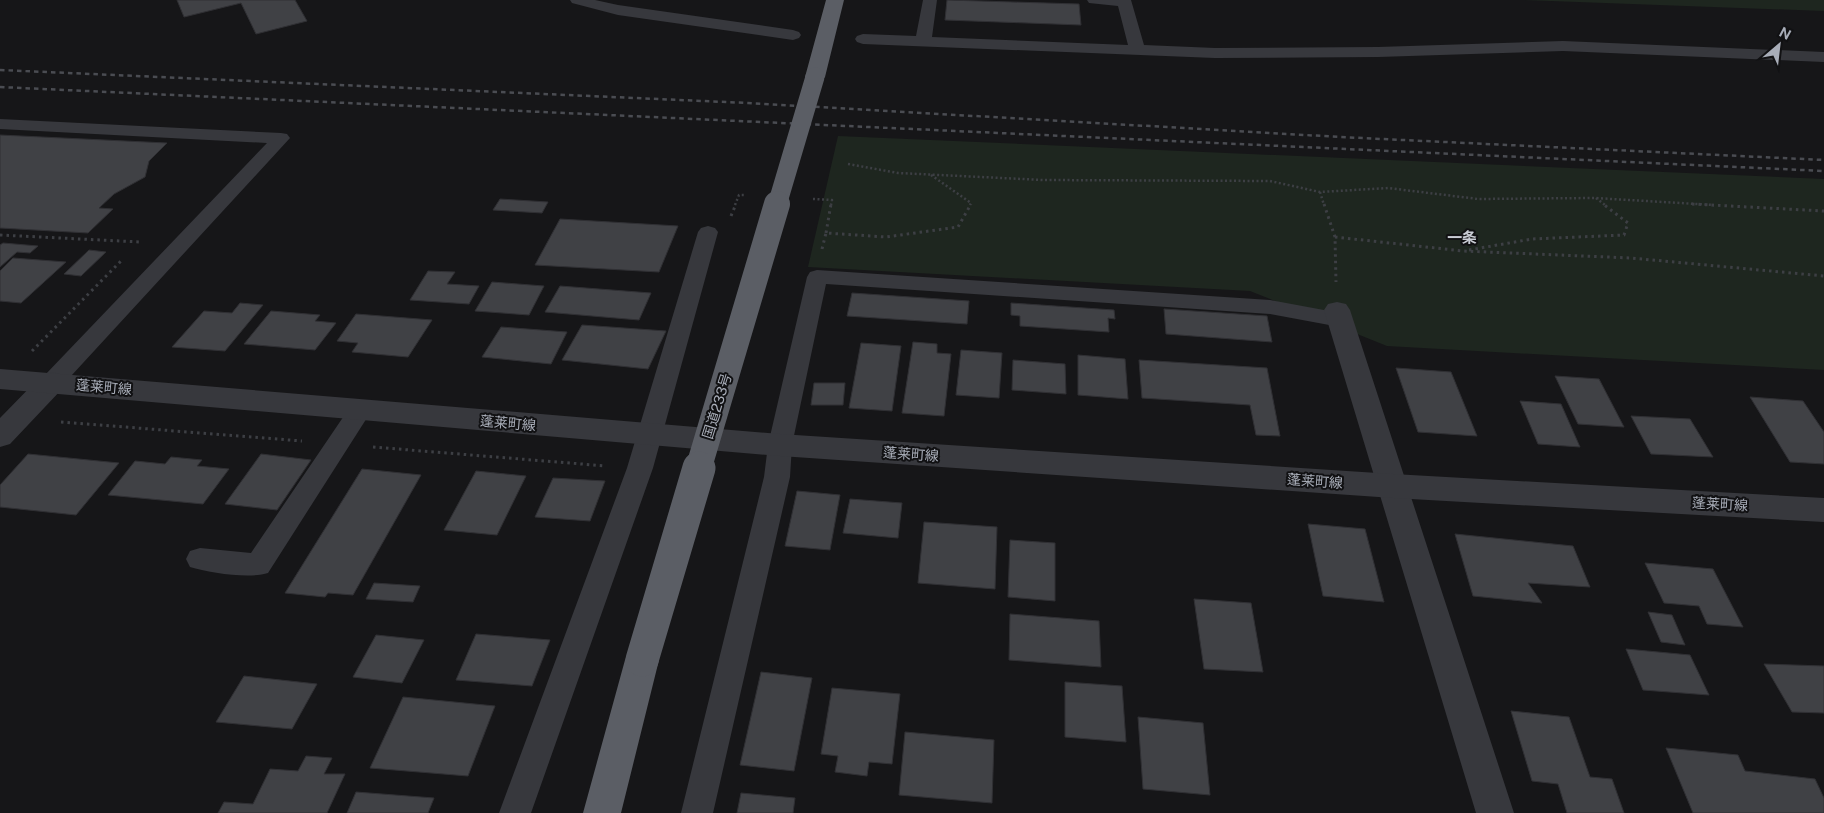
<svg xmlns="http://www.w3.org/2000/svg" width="1824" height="813" font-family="'Public Sans','Noto Sans JP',sans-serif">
<rect width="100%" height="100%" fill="#161618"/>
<path fill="#1e261f" d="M 1523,0 L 1824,0 L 1824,11 Z
M 838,136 L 1824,179 L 1824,370 L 1387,346 L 1250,291 L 808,267 Z"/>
<path fill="#404145" stroke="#303034" d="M 177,0 L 295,0 L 307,21 L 256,34 L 241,3 L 184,17 Z
M 947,0 L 1079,4 L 1081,25 L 945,20 Z
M 0,135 L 167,143 L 149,161 L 145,177 L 114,194 L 99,208 L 113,209 L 88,233 L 0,228 Z
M 500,199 L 548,202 L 542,213 L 493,210 Z
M 560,219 L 678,226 L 659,272 L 535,265 Z
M 3,243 L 38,246 L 30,253 L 17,252 L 0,267 L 0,245 Z
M 89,250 L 106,252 L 81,276 L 64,274 Z
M 13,258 L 66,262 L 21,303 L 0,301 L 0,271 Z
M 428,271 L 455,272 L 447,284 L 479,286 L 469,304 L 410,300 Z
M 492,282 L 544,286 L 529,315 L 475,311 Z
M 560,286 L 651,293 L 639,320 L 545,312 Z
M 852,293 L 969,301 L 967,324 L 847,316 Z
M 240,303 L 263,305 L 225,351 L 172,347 L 204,311 L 232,313 Z
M 1011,303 L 1114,310 L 1115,319 L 1108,318 L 1109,332 L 1020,326 L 1020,316 L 1011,315 Z
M 1164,309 L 1267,316 L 1272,342 L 1166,334 Z
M 271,311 L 320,315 L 315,321 L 336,323 L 315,350 L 244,344 Z
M 356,314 L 432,320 L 408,357 L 352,352 L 358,343 L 337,341 Z
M 582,325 L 666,331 L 648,369 L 562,360 Z
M 501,327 L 567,332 L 551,364 L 482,357 Z
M 913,342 L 937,344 L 937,353 L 951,354 L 944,416 L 902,413 Z
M 861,343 L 901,346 L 892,411 L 849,408 Z
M 961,350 L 1002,353 L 999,398 L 956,395 Z
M 1078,355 L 1125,359 L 1128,399 L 1078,395 Z
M 1013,360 L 1065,364 L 1066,394 L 1012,390 Z
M 1139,360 L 1267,368 L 1280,436 L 1256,435 L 1250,405 L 1142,398 Z
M 1396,368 L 1451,372 L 1477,436 L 1418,432 Z
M 1555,376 L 1599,379 L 1624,427 L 1578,424 Z
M 814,383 L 845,383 L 843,405 L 811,405 Z
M 1750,397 L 1803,401 L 1824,432 L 1824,464 L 1790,462 Z
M 1520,401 L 1561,404 L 1580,447 L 1538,444 Z
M 1631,416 L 1690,419 L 1713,457 L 1651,454 Z
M 28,454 L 119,463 L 76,515 L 0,507 L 0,485 Z
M 261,454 L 311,460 L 277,510 L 225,504 Z
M 171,457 L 202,460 L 197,466 L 229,469 L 203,504 L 108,495 L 135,461 L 165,464 Z
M 362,469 L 421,475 L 353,595 L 328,593 L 325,597 L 285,593 Z
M 476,471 L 526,476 L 497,535 L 444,530 Z
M 553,478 L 605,481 L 590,521 L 535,517 Z
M 797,491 L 840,495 L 830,550 L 785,546 Z
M 850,499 L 902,503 L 898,538 L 843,533 Z
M 924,522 L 997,527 L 995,589 L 918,583 Z
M 1308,524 L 1365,529 L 1384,602 L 1323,596 Z
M 1455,534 L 1573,546 L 1590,587 L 1528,583 L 1542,603 L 1473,596 Z
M 1010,540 L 1055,543 L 1055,601 L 1008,597 Z
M 1645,563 L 1713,569 L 1743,627 L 1707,624 L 1699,606 L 1664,603 Z
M 374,583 L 420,586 L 413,602 L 366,599 Z
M 1194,599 L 1251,603 L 1263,672 L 1204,669 Z
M 1648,612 L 1672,615 L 1685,645 L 1661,642 Z
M 1010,614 L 1099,621 L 1101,667 L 1009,660 Z
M 476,634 L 550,640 L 532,686 L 456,680 Z
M 376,635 L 424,640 L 402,683 L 353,677 Z
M 1626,649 L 1690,655 L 1709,695 L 1643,690 Z
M 1764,664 L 1824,666 L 1824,713 L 1792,712 Z
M 761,672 L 812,678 L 794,771 L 740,765 Z
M 244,676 L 317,684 L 292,729 L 216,722 Z
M 1065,682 L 1122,686 L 1126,742 L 1065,737 Z
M 832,688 L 900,694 L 892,764 L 869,762 L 867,776 L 835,772 L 838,756 L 821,754 Z
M 403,697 L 495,706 L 468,776 L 370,768 Z
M 1511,711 L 1569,717 L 1590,777 L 1612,779 L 1624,813 L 1567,813 L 1558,784 L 1532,781 Z
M 1138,717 L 1203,723 L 1210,795 L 1143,789 Z
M 905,732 L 994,740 L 992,803 L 899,795 Z
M 1666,748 L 1738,755 L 1745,771 L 1815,779 L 1824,798 L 1824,813 L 1693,813 Z
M 306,756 L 332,758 L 324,774 L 345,774 L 327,813 L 218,813 L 224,802 L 253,804 L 270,769 L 298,771 Z
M 356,792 L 434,798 L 428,813 L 347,813 Z
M 741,793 L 795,798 L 793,813 L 737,813 Z"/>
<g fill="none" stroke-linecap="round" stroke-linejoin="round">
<path stroke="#3d3f44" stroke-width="2.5" stroke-dasharray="2 2.5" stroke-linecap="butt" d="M 848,164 L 898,173 L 1043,180 L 1270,181 L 1320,192 L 1388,188 L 1478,199 L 1595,198 L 1714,205
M 931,175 L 971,203 L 970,205
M 1320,192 L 1324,205
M 1596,198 L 1605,205
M 813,199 L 832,200 L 831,205
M 735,205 L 739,195 L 745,195"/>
<path stroke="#3d3f44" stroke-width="3" stroke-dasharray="2.5 4" stroke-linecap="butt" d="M 1324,204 L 1335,237 L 1336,282
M 1692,204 L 1824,211
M 731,216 L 736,204
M 826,233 L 831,204
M 0,235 L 140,242 L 138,244
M 1335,237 L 1463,251 L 1631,258 L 1824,276
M 822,249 L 826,233 L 886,237 L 958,227 L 971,204
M 1469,250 L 1532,239 L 1624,235 L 1628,223 L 1603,204
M 32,351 L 121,261
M 61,422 L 302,441
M 373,447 L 606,466"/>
<path fill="#37383d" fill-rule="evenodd" d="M 570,0 L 595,0 L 618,5 L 793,30 L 799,32 L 801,35 L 799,38 L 793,40 L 618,15 L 572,3 Z
M 923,0 L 937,0 L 932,37 L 1128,45 L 1118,6 L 1089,3 L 1087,0 L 1131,0 L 1144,45 L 1215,48 L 1378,47 L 1563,41 L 1824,52 L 1824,62 L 1563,51 L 1378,57 L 1215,58 L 863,44 L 857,42 L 855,39 L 857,36 L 863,34 L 916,36 Z
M 0,119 L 281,133 L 287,134 L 290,138 L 60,388 L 52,390 L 44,388 L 40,382 L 44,376 L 267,143 L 0,129 Z
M 708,226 L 715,228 L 718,232 L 653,468 L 531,813 L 499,813 L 627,468 L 698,232 L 701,228 Z
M 817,270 L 1270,300 L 1340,313 L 1348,315 L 1351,320 L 1348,325 L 1340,327 L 1270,314 L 826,284 L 792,445 L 790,477 L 713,813 L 681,813 L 764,477 L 768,445 L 807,277 L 810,272 Z
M 360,401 L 368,404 L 372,410 L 268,573 C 250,579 209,573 190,567 L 186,559 L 190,551 L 200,548 L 251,553 L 352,404 Z"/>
<path fill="#37383d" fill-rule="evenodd" d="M 1337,302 L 1346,304 L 1350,310 L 1514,813 L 1476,813 L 1324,310 L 1328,304 Z
M 52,372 L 62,375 L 65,382 L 62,389 L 10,444 L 0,447 L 0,418 L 42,375 Z"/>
<path fill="#37383d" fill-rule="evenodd" d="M 0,369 L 780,434 L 1393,474 L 1824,498 L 1824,522 L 1393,498 L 780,456 L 0,389 Z"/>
<path fill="#5b5e65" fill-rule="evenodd" d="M 826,0 L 844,0 L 825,77 L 822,81 L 815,83 L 808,81 L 805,77 Z
M 642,645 L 654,649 L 659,660 L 621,813 L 583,813 L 625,660 L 630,649 Z"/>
<path stroke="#4a4c52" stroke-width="2.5" stroke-dasharray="4.5 4" stroke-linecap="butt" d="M 0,70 L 748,103 L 1340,137 L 1824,160
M 0,87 L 1824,171"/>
<path stroke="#5b5e65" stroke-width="19" d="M 777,205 L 815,77"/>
<path stroke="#5b5e65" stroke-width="26" d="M 698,470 L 777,204"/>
<path stroke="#5b5e65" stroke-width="33" d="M 642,660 L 699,468"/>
</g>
<g text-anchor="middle" stroke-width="4" stroke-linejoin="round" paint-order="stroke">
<g font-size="14" fill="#a8adb8" stroke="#111113">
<text transform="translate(104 387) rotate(5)" y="5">蓬莱町線</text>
<text transform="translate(717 406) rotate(-73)" y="5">国道233号</text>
<text transform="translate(508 423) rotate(5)" y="5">蓬莱町線</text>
<text transform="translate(911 454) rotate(4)" y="5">蓬莱町線</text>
<text transform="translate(1315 481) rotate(4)" y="5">蓬莱町線</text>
<text transform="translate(1720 504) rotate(3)" y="5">蓬莱町線</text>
</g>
<g font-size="15" font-weight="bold" fill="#c9ccd4" stroke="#111113">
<text x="1462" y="243">一条</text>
</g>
</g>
<g transform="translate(1779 45) rotate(28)" stroke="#111113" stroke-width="4" paint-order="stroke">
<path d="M0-4L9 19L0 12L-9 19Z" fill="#a8adb8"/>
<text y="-8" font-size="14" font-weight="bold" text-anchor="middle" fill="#a8adb8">N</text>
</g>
</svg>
